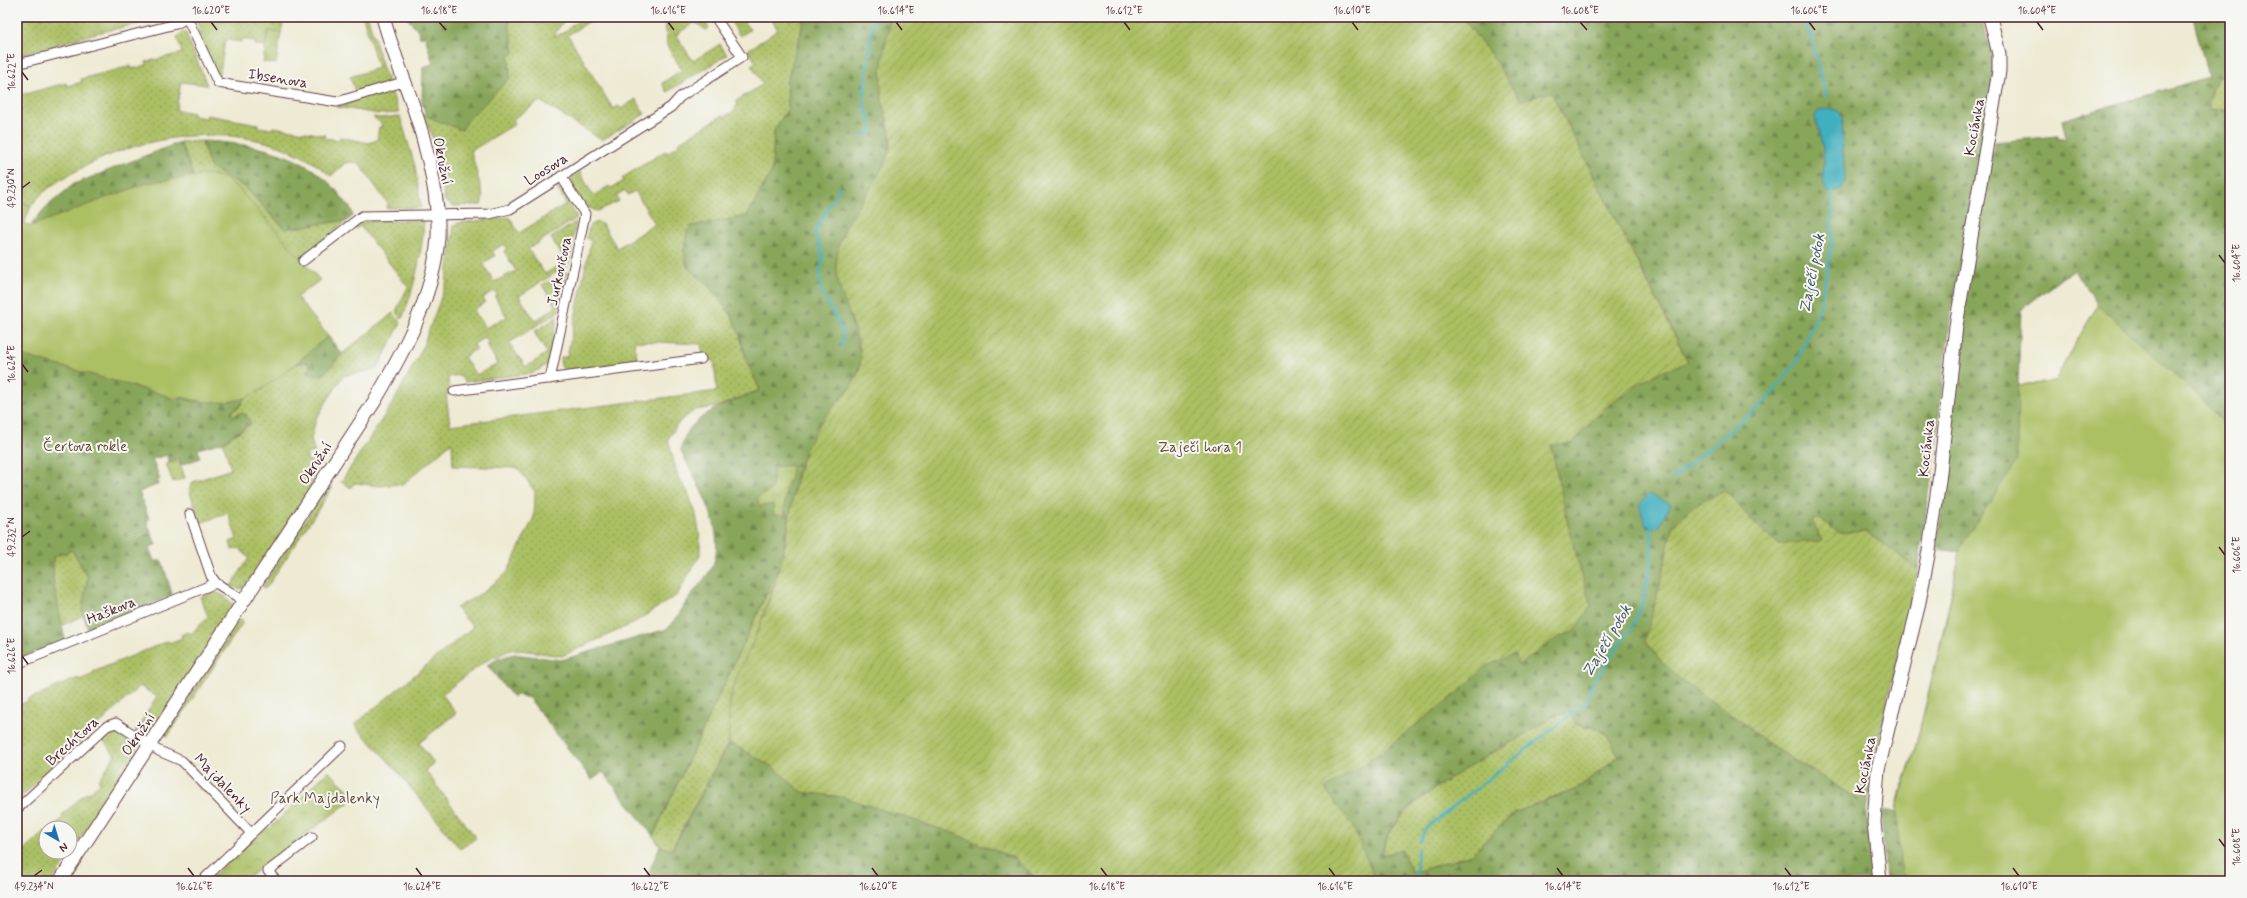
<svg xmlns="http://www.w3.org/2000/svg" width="2247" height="898" font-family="Mynerve,sans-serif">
<defs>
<pattern id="grass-dots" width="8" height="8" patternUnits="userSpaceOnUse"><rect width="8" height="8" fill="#abc064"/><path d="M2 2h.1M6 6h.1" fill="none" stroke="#8d9b53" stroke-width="1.8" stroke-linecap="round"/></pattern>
<pattern id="forest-firs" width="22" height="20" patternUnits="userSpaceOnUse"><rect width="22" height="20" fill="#88a65a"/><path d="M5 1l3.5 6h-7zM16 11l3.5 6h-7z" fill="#71874b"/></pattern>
<pattern id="park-crowns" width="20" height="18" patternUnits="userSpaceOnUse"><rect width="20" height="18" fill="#abc064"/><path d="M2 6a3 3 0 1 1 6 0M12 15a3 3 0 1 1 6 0" fill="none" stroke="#8d9b53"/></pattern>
<pattern id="garden-furrows" width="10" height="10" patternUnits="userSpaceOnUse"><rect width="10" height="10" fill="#abc064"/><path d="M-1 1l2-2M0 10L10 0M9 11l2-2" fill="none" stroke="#8d9b53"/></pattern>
</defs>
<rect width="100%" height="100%" fill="#f6f6f2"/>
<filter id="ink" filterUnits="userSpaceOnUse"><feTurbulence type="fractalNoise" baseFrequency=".025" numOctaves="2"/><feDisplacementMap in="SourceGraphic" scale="8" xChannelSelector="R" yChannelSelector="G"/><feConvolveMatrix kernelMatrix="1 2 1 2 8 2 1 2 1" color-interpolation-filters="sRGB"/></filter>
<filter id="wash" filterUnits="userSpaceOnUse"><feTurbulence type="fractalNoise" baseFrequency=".012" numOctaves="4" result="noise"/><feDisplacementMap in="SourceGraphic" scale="16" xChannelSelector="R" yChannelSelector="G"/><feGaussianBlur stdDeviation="0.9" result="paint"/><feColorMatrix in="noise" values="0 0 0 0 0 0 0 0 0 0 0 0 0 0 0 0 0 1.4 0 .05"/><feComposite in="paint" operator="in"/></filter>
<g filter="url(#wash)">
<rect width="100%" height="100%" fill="#eeead3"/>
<path fill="url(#grass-dots)" stroke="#7a7048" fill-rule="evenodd" d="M 17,17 L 169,17 L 97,33 L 17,56 Z
M 196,17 L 284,17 L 281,33 L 268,31 L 265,46 L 255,45 L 255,41 L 242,39 L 241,42 L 225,40 L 220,72 L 217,76 L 200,36 Z
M 363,17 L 368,17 L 383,68 L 399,113 L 379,114 L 337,107 L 358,100 L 350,77 L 378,68 Z
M 508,17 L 566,17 L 553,37 L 563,33 L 582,17 L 590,17 L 588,18 L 590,21 L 568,35 L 613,109 L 619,106 L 621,109 L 636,99 L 645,114 L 602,140 L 540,101 L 513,119 L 515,124 L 471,151 L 483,197 L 481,205 L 453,206 L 445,201 C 441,177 438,134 421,116 L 514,53 Z
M 665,17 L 702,17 L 709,28 L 706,30 L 695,22 L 676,35 L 693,61 L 720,44 L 727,55 L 667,92 L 662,83 L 682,70 L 667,46 Z
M 728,17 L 742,17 L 750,30 L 740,36 Z
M 770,17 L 803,17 L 801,33 L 787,81 L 788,108 L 774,131 L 772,171 L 747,216 L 692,226 L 687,267 L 707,284 L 731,314 L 740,335 L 746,359 L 760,390 L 716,407 L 695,410 L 680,421 L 668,439 L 678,477 L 687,490 L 696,514 L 700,538 L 700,555 L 677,595 L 632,624 L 562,656 L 513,649 L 484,662 L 442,694 L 456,713 L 419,743 L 434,763 L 425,770 L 476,838 L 460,849 L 393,766 L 354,725 L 473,627 L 456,608 L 482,593 L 507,573 L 534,517 L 535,492 L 518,468 L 453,466 L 452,442 L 401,486 L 400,484 L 380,486 L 354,483 L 351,488 L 341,482 L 394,401 L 421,351 L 446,284 L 454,226 L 458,223 L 509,217 L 519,233 L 566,204 L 556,187 L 562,190 L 577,218 L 528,249 L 545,274 L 566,261 L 551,238 L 576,222 L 568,265 L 519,296 L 535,321 L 556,307 L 542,285 L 567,272 L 558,312 L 509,343 L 526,367 L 547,353 L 534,332 L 557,317 L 548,364 L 533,373 L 465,382 L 460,375 L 448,377 L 450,394 L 446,394 L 450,425 L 717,391 L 714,360 L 704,361 L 701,344 L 634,341 L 638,362 L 570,370 L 562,368 L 560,362 L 561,357 L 567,357 L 591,240 L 586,238 L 590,225 L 598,222 L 603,225 L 617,248 L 655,224 L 635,191 L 628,195 L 625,190 L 616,196 L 619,201 L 598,211 C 584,209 572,191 571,178 L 580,172 L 593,196 L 609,186 L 611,188 L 624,181 L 622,178 L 665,151 L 667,153 L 679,145 L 678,143 L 723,115 L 724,117 L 736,110 L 735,107 L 738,105 L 736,101 L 763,84 L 751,65 L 756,62 L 748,50 L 778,30 ZM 504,244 L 507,249 L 504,251 L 516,271 L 494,282 L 483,263 L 495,256 L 492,251 ZM 494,291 L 497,295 L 495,297 L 507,317 L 485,328 L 474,310 L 485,302 L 483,298 ZM 485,337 L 488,342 L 486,344 L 498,364 L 476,375 L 464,357 L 476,349 L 474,344 Z
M 183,31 L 186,33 L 207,85 L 181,82 L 176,110 L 193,113 L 193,116 L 206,118 L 207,115 L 258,124 L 258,127 L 272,129 L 273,127 L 325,135 L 324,138 L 339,140 L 340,137 L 369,143 L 377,140 L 379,127 L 382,127 L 381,123 L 373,117 L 381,118 L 400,116 L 415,166 L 421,208 L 385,208 L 388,204 L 358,162 L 345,163 L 331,176 C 264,118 156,128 82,168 C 63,178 43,189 31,206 L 17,202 L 17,96 L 66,83 L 67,86 L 82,82 L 81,79 L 131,66 L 131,69 L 147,65 L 146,62 L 182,53 L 177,37 Z
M 2230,74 L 2230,111 L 2208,109 L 2212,86 L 2217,77 Z
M 202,141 L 210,167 L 245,187 L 285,229 L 348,220 L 300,258 L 196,197 L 193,175 L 180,142 Z
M 424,220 C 422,254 415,286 402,319 L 396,311 L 408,287 L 360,226 L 356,229 L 354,226 L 362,221 Z
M 393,313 L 401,323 L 377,369 L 343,376 L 316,419 L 311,439 L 315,453 L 307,453 L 307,461 L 315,461 L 315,475 L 310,491 L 248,585 L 240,589 L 231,586 L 249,558 L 239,548 L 232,550 L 230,542 L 237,539 L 228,513 L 200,523 L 189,489 L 193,482 L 231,469 L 223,442 L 251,424 L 241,413 L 234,416 L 231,413 L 240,406 L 244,398 L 259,391 L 292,365 L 307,362 L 310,366 L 308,371 L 322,375 L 342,354 Z
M 330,487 L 333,487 L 267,587 L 265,589 L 262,587 L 326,488 Z
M 72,550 L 88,577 L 82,610 L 84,615 L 61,626 L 53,580 L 53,557 Z
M 781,563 L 759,627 L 730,703 L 729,742 L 671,850 L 660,846 L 653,836 Z
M 216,592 L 226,597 L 233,604 L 233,608 L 153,729 L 146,733 L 135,731 L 157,697 L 140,686 L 17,801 L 17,706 L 28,701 L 28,699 L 78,678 L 79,680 L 94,674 L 93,672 L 168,641 L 169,643 L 182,638 L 181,635 L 188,632 L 191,634 L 208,616 L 200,597 Z
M 240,619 L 243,622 L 168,736 L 165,734 Z
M 1569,712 L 1607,735 L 1619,755 L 1577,789 L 1514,813 L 1472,855 L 1412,873 L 1382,855 C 1383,850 1385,843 1387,838 C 1406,792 1510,747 1552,717 Z
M 114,732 L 137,747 L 137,753 L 52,881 L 17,881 L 17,857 L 46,830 L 46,852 L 70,852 L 70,828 L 52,828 L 63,817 L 62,815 L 87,792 L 89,793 L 100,783 L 98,781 L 115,755 L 101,738 L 109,733 Z"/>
<path fill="url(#forest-firs)" stroke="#696242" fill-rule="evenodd" d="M 406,17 L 508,17 L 514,53 L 509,56 L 510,78 L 467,121 L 462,130 L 426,116 L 422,102 L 423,67 L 433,64 L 425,36 L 419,37 L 418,30 Z
M 803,17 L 891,17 L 881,72 L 881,91 L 890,137 L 889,153 L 876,181 L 852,217 L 841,238 L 836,265 L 861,356 L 858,372 L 851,386 L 821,422 L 804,454 L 797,474 L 781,563 L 653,836 L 603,772 L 592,780 L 529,698 L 517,695 L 513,697 L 487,665 L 500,658 L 514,654 L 561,660 L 667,629 C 680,617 680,610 690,597 C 698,585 711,574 715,559 C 724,521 695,483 681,450 C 686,413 731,403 760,390 L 746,359 L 740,335 L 731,314 L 707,284 L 687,267 L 684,250 L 687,232 L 692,226 L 747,216 L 772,171 L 774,131 L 788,108 L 787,81 L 801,33 Z
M 1462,17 L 1981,17 L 1993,60 L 1993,74 L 1950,320 L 1934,459 L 1918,570 L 1865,531 L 1839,533 L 1820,519 L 1812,521 L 1823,542 L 1778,544 L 1753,522 L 1676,522 L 1672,528 L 1662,577 L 1688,685 L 1744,723 L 1767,743 L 1859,800 L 1872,768 L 1867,813 L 1873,881 L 1376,881 L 1324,789 L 1372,758 L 1465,687 L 1486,666 L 1515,653 L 1519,664 L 1558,637 L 1573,632 L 1591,606 L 1570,534 L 1551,445 L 1573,443 C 1591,419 1616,396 1642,381 C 1656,373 1673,368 1688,361 L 1551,92 L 1521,101 L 1492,56 ZM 1569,712 L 1576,724 L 1586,728 L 1593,725 L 1607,735 L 1619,756 L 1577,789 L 1514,813 L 1471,855 L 1412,873 L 1402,850 L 1382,855 C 1383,849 1385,843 1387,837 C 1409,790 1509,748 1552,717 Z
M 2193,17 L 2230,17 L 2230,74 L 2217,77 L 2212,86 L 2208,109 L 2230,111 L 2230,871 L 1945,881 L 1886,881 L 1881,810 L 1896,812 C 1898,790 1910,770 1915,748 C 1931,683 1947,618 1960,552 L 1936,549 C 1947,484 1950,418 1958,353 C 1967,283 1980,212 1995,142 L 2058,136 L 2058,139 L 2066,138 L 2062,120 L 2208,77 ZM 2074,271 L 2098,305 L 2066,359 L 2055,382 L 2018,385 L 2021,310 L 2063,277 Z
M 202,141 C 252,143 308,153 340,195 C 345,202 352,207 353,216 L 348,220 L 285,229 L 245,187 L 210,167 Z
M 180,142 L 197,185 L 34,225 L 32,224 L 45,208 L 74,184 Z
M 328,336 L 342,354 L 322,376 L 308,374 L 310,366 L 307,362 L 292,365 Z
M 17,354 L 165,395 L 173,400 L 183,398 L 198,402 L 244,398 L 240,406 L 231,413 L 234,416 L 241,413 L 246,415 L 251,423 L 223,442 L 198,449 L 200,458 L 181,465 L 179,458 L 169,462 L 167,458 L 168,455 L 152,459 L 160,479 L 157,480 L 159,484 L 139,492 L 149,519 L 147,522 L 156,545 L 149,547 L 154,561 L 162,561 L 172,594 L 170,596 L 88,630 L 82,610 L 88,577 L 72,550 L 53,557 L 53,580 L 65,640 L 17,659 Z
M 729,742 L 773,767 L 802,792 L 843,797 L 953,833 L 1014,858 L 1032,874 L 1033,881 L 645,881 L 660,846 L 672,850 Z"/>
<path fill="url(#park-crowns)" stroke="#7a7048" d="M 268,31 L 281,33 L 276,64 L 263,62 Z
M 179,460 L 185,478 L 173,482 L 166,464 Z
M 792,465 L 791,477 L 786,487 L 784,515 L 774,515 L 773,504 L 759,506 L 757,498 L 772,489 L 774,467 Z
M 328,771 L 356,797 L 243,881 L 208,881 L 264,826 L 269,829 Z"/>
<path fill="url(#garden-furrows)" stroke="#7a7048" d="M 891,17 L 1462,17 L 1492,56 L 1521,101 L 1551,92 L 1688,362 C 1673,368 1656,373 1642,381 C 1616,396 1591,419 1573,443 L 1551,445 L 1570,534 L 1591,606 L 1573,632 L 1558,637 L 1519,665 L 1515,654 L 1486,666 L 1465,687 L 1372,759 L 1325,789 L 1352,825 L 1376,881 L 1033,881 L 1032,874 L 1014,858 L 953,833 L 843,797 L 802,792 L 773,767 L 729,742 C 729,729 728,716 730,703 C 732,682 745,661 753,642 C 764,617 773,591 780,565 C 791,529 790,490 804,455 C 808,444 815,430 822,421 C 834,405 853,390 859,371 C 868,338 837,300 836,266 C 836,223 874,193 888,155 C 896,134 882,111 881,90 C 879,66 887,41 891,17 Z
M 1725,490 L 1753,522 L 1778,544 L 1822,541 L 1812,520 L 1820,519 L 1839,533 L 1865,531 L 1918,570 L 1872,768 L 1860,800 L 1767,743 L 1744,723 L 1688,685 L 1663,663 L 1645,641 L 1662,577 L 1672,528 C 1683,509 1707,500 1725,490 Z"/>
<path fill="#abc064" stroke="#7a7048" d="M 208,174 L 224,178 L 238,188 L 320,280 L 297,297 L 328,336 C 307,353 269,389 245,398 C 227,404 204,403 185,398 C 176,396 176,401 165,395 L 17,354 L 17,202 L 31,206 L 24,224 L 31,226 L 147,183 Z
M 2098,305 L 2196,394 L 2230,430 L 2230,881 L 1904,881 L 1900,860 L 1897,805 L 1912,761 L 1946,623 L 1961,546 L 2017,461 L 2018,385 L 2055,382 L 2066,359 Z"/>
<path fill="#41afbe" stroke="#466774" d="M 1823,109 L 1838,110 L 1843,118 L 1842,135 L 1845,181 L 1839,190 L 1829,192 C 1819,186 1824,170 1824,160 C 1824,145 1817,131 1815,117 L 1818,111 Z
M 1649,494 L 1671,504 L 1658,528 L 1646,526 L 1639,505 Z"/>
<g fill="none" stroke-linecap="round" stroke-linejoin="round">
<path stroke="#41afbe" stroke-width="2.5" d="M 1803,17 L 1811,37 L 1826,96
M 862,135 L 872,132 L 869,117 L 863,104 L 873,17
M 840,187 L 815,232 L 823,256 L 820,270 L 820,290 L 843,331 L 842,346
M 1672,479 L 1769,398 L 1797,361 L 1820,308 L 1832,244 L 1832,190
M 1420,842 L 1425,829 L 1584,704 L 1594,681 L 1633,625 L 1642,605 L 1651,561 L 1651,524
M 1418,881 L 1416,874 L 1418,848"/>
</g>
</g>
<g filter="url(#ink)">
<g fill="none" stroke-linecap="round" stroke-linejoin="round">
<g stroke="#633d44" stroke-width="11">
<path id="street" d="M 187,18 L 218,83 L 337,102 L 403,82
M 17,64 L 176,24 L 188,17
M 303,261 L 362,216 L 489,214 L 510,209 L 671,107 L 680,97 L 742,57 L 715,17
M 550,379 L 585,214 L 561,176
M 454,391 L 701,359
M 190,514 L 211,576 L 216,583 L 244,601
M 17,664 L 216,583
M 17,809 L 107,726 L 116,723 L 159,751 L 182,761 L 251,833
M 202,881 L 342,746
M 276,881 L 268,871 L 312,837"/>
</g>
<g stroke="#633d44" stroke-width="15">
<path id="secondary" d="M 60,881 L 374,402 C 404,351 434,297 438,237 C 439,211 433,175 426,150 C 416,105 395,62 383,17
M 1880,881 L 1874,822 L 1878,769 L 1918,607 L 1929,550 L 1939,481 L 1956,326 L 1999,71 L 1999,54 L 1990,17"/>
</g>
<use href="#street" stroke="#fff" stroke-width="9"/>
<use href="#secondary" stroke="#fff" stroke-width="13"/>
</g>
</g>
<path fill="none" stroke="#4a1f2b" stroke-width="1.5" d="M 211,22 L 217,30M 439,22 L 446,30M 668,22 L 674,30M 896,22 L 902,30M 1124,22 L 1130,30M 1352,22 L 1358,30M 1580,22 L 1587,30M 1809,22 L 1815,30M 2037,22 L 2043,30M 22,72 L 28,80M 22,188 L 30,182M 2219,255 L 2225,263M 22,364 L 28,372M 22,537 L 30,531M 2219,547 L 2225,555M 22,656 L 28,664M 2219,839 L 2225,847M 188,868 L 194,876M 416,868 L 422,876M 644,868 L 650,876M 872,868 L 878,876M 1101,868 L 1107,876M 1329,868 L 1335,876M 1557,868 L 1563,876M 1785,868 L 1791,876M 2013,868 L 2019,876M 34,876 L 42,870"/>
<g text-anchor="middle" stroke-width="4" stroke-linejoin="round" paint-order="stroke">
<g font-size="15" fill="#4a1f2b" stroke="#f6f6f2">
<text transform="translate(278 78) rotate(9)" y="5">Ibsenova</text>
<text transform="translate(1974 127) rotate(-80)" y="5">Kociánka</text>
<text transform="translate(443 161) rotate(78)" y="5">Okružní</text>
<text transform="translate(546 169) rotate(-32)" y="5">Loosova</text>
<text transform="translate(559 271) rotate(-78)" y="5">Jurkovičova</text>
<text transform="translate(1926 448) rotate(-84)" y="5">Kociánka</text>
<text transform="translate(315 463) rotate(-57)" y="5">Okružní</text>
<text transform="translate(111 610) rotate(-22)" y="5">Haškova</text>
<text transform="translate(138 734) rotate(-56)" y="5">Okružní</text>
<text transform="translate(72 741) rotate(-42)" y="5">Brechtova</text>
<text transform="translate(1865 765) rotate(-79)" y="5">Kociánka</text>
<text transform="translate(223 783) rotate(46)" y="5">Majdalenky</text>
</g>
<g font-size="15" fill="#674f3c" stroke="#f6f6f2">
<text x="85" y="451">Čertova rokle</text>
<text x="1200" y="452">Zaječí hora 1</text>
<text x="325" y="803">Park Majdalenky</text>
</g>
<g font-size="16" font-style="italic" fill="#465966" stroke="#f6f6f2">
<text transform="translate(1811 273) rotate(-79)" y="6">Zaječí potok</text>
<text transform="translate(1606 640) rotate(-59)" y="6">Zaječí potok</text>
</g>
</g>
<rect width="2247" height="898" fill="none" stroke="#f6f6f2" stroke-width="44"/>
<g transform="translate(58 840) rotate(142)"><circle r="19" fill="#f6f6f2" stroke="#b1a0a2"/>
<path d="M0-3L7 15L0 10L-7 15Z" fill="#1f6fb2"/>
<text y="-6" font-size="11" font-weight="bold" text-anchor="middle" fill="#4a1f2b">N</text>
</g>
<rect x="22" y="22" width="2203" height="854" fill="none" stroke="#4a1f2b" stroke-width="1.5"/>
<g font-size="10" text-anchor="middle" fill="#4a1f2b">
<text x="211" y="14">16.620°E</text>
<text x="439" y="14">16.618°E</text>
<text x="668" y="14">16.616°E</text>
<text x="896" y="14">16.614°E</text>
<text x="1124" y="14">16.612°E</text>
<text x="1352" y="14">16.610°E</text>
<text x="1580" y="14">16.608°E</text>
<text x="1809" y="14">16.606°E</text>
<text x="2037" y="14">16.604°E</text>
<text transform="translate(11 72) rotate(-90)" y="4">16.622°E</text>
<text transform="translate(11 188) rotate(-90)" y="4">49.230°N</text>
<text transform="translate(2236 263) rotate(-90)" y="4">16.604°E</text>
<text transform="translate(11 364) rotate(-90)" y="4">16.624°E</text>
<text transform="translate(11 537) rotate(-90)" y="4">49.232°N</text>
<text transform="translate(2236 555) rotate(-90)" y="4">16.606°E</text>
<text transform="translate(11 656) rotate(-90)" y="4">16.626°E</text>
<text transform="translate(2236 847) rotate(-90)" y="4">16.608°E</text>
<text x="34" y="890">49.234°N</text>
<text x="194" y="890">16.626°E</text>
<text x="422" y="890">16.624°E</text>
<text x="650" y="890">16.622°E</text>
<text x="878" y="890">16.620°E</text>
<text x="1107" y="890">16.618°E</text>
<text x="1335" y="890">16.616°E</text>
<text x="1563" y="890">16.614°E</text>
<text x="1791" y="890">16.612°E</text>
<text x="2019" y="890">16.610°E</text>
</g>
</svg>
